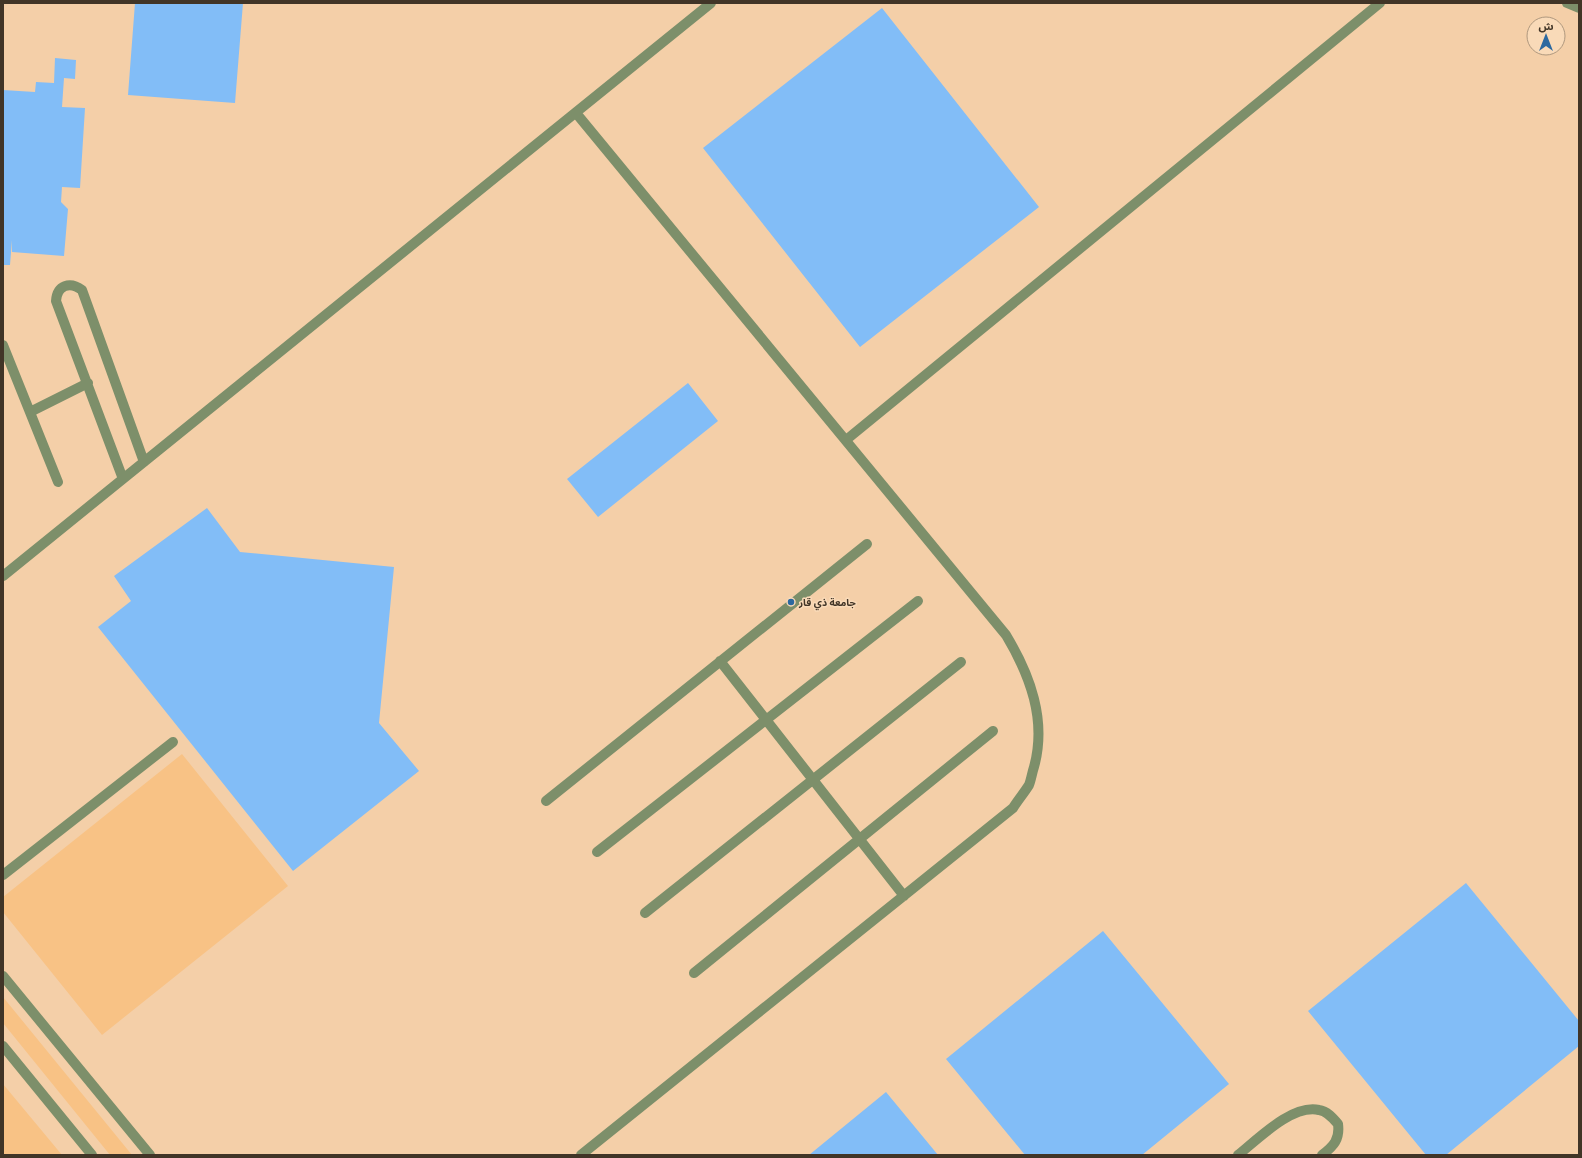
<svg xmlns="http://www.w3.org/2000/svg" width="1582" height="1158" font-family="Inter,'Noto Sans Arabic',sans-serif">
<rect width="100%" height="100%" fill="#f9dab8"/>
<path fill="#f4cfa8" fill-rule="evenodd" d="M 3,3 L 1579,3 L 1579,1155 L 3,1155 ZM 1534,24 L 1558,24 L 1558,48 L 1534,48 Z"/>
<path fill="#f8c285" d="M 182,754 L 288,886 L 102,1035 L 3,912 L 3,897 Z
M 3,997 L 132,1155 L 110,1155 L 3,1023 Z
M 3,1084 L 62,1155 L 3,1155 Z"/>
<path fill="#82bdf7" d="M 135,3 L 243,3 L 235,103 L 128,95 Z
M 882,8 L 1039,207 L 860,347 L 703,148 Z
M 55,58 L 76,60 L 75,79 L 64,78 L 62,107 L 85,108 L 80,188 L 62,187 L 61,202 L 68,209 L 64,256 L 12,252 L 12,240 L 10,265 L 3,265 L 3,90 L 35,92 L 36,82 L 54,83 Z
M 688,383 L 718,421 L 598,517 L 567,479 Z
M 207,508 L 240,552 L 394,567 L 379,723 L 419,771 L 293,871 L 98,627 L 131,601 L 114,576 Z
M 1466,883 L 1579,1021 L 1579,1046 L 1446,1155 L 1426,1155 L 1308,1011 Z
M 1103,931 L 1229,1084 L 1142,1155 L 1025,1155 L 946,1059 Z
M 886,1092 L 938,1155 L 809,1155 Z"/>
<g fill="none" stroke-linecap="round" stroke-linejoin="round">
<path stroke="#7d8f6a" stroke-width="10" d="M 1567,3 L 1579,8
M 576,113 L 1006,635 C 1030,675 1047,720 1034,767 C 1032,773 1031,780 1029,785 C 1024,793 1018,800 1013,808 L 581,1155
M 3,345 L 58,482
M 30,412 L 88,383
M 846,440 L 1380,3
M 123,479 L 56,301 C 57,285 70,281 82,290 L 144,462
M 3,576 L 711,3
M 720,661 L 904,896
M 546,801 L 867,544
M 597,852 L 918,601
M 3,875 L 173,742
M 645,913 L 961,662
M 694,973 L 993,731
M 3,976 L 150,1155
M 3,1046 L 92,1155
M 1238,1155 C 1258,1139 1292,1104 1319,1110 C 1327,1111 1333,1118 1338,1124 C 1340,1139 1334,1146 1322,1155"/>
</g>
<circle fill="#2c689f" stroke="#f9dab8" stroke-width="1.5" cx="791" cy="602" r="4"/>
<g text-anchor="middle" stroke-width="3" stroke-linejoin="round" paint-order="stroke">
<g font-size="10" font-weight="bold" fill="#413527" stroke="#f9dab8" text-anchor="start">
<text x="799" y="606">جامعة ذي قار</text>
</g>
</g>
<rect width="1582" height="1158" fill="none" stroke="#413527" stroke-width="8"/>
<g transform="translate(1546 36)"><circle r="19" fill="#f9dab8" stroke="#af987e"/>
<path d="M0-3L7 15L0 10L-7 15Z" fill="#2c689f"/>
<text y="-6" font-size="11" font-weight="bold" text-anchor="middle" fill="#413527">ش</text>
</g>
</svg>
